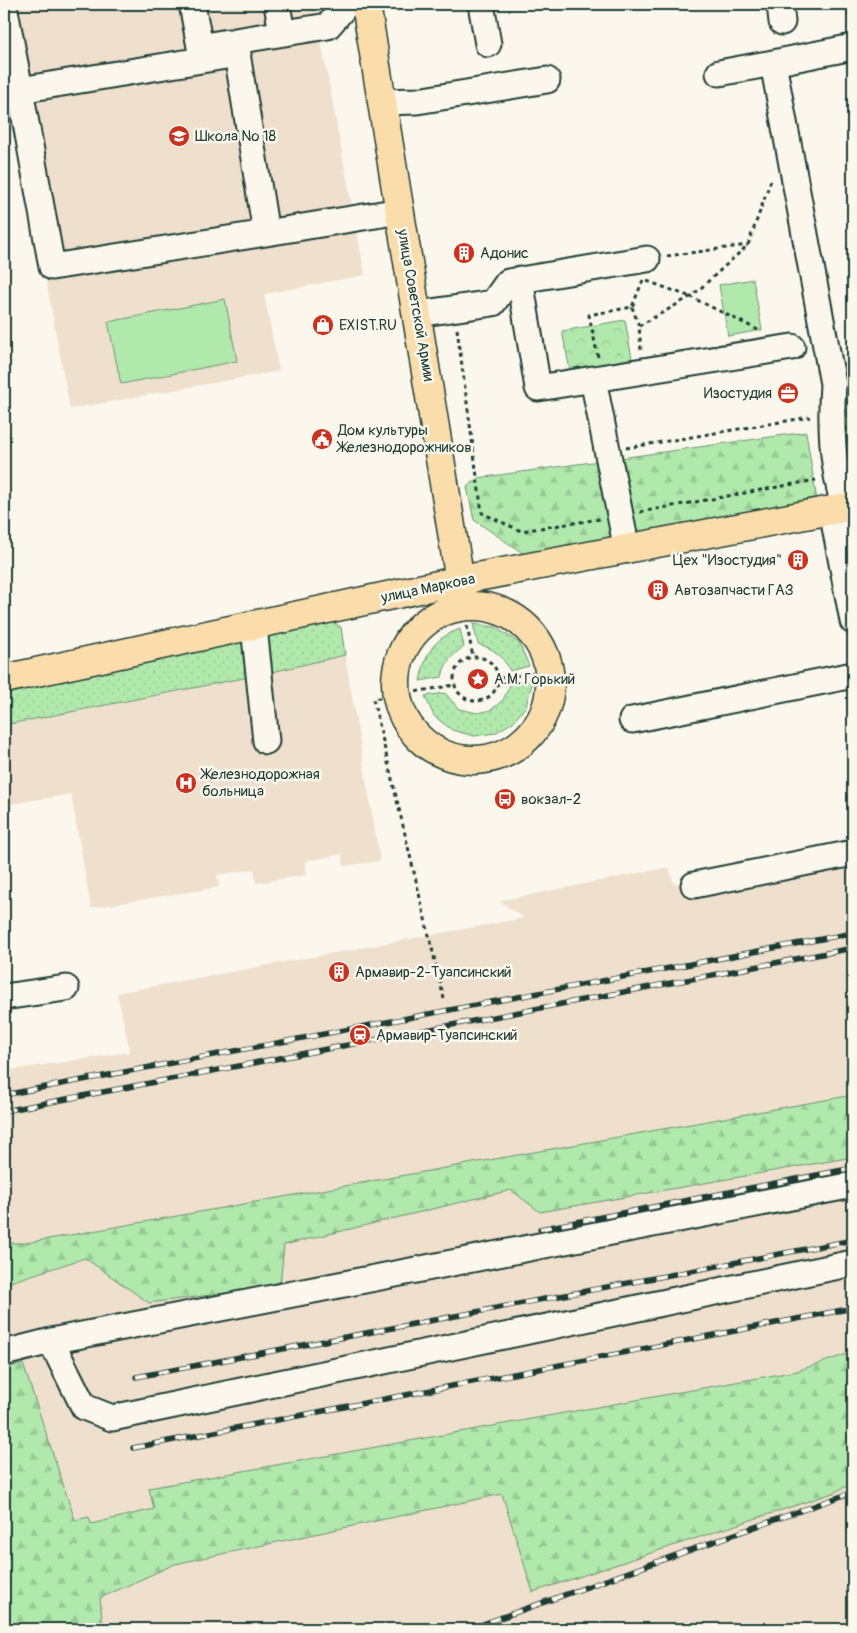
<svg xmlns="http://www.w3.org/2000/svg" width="857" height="1633" font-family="Pangolin,sans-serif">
<defs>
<pattern id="grass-dots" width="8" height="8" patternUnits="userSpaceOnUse" patternTransform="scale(1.25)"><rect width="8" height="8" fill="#b1e9ac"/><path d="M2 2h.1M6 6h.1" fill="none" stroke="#98c995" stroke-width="1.8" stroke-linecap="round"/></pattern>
<pattern id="forest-firs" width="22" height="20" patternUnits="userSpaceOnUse" patternTransform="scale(1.25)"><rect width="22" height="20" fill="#b1e9ac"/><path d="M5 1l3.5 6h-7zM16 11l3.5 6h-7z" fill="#98c995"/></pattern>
<pattern id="park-crowns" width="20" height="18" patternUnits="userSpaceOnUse" patternTransform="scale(1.25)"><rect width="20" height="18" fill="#b1e9ac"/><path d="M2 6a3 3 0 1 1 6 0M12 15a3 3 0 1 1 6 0" fill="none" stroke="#98c995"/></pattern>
</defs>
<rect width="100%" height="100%" fill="#fbf7ec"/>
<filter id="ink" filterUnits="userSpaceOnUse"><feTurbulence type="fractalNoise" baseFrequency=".02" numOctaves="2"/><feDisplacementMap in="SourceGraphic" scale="10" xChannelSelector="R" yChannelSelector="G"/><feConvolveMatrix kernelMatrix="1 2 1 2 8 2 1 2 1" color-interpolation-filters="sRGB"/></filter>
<g filter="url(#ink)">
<path fill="#eee0cc" d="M 4,4 L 314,4 L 365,275 L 264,294 L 279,371 L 70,409 L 4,55 Z
M 345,655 L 380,861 L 344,866 L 342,854 L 305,861 L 307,875 L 256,883 L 254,869 L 217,875 L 219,887 L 91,908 L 71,794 L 11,804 L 4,773 L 4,725 L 259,675 Z
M 853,848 L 853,1629 L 4,1629 L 4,1071 L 130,1052 L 117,993 L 524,918 L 499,901 L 669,867 L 674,884 Z"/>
<path fill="url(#grass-dots)" stroke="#689370" d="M 330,621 L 341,627 L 345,655 L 259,675 L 4,725 L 4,689 Z
M 473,624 L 495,627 L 519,643 L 529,666 L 510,671 C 503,656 495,649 478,644 Z
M 460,629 L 464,647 C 451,655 445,663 442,677 L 420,681 C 426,652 433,639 460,629 Z
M 533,680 L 526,706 L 513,722 L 495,733 L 474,736 L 452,730 L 434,716 L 425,696 L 445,693 L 459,709 L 477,713 L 491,710 L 503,700 L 511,683 Z"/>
<path fill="url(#forest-firs)" stroke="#689370" d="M 806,432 L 817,501 L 524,554 L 474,520 L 467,487 L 478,478 Z
M 853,1095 L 853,1157 L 540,1212 L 511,1190 L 284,1245 L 280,1286 L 149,1303 L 85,1258 L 4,1284 L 4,1243 L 26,1243 Z
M 853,1352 L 853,1483 L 833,1493 L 533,1592 L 502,1494 L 175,1564 L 100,1598 L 103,1629 L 4,1629 L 4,1368 L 23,1364 L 75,1520 L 89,1517 L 91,1524 L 154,1509 L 149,1488 L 797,1371 Z"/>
<path fill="url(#park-crowns)" stroke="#689370" d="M 625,320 L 633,364 L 571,375 L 562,331 Z
M 853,381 L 853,496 L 836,419 L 841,383 Z"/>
<path fill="#b1e9ac" stroke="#689370" d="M 753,279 L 762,330 L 728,336 L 719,285 Z
M 225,299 L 237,361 L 121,384 L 108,322 Z"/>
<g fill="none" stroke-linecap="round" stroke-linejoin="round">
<g stroke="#1f3d34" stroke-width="29">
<path id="minor" d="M 192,4 L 200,47 L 228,42
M 277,4 L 282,33
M 347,4 L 328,26 L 235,41 L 266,233 L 400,211
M 481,4 L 488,44
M 780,4 L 782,22
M 4,5 L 20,90
M 238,54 L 20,90 L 52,267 L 266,233
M 719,73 L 773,63
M 382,102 L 417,101 L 547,80
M 520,279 L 538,388 L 792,347
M 417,314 L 493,303 L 508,282 L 647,259
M 593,379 L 627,550
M 845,508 C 832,467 830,426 833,384 L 773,63 L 853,47
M 832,511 L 853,621
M 254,627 L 266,741
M 632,720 L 853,675
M 694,885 L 853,853
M 4,997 L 66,988
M 51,1341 L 84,1407 L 112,1418 L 853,1263
M 4,1353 L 51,1341 L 853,1185"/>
</g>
<g stroke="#1f3d34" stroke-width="31">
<path id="major" d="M 366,4 L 464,606
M396 683a77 77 0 1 1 154 0a77 77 0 1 1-154 0Z
M 4,679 L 461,580 L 853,506"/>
</g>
<path stroke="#1f3d34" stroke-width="3" stroke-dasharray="4 4" stroke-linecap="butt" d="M 847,4 L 851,28
M 667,256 L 748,245
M 647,281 L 691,297
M 632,307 L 639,326 L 641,350
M 639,326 L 690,297
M 457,329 L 482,513 L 521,531 L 600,519
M 758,330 L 691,297 L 748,245 L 772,177
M 598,357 L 589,315 L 632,307 L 643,280
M 626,448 L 810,417
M 640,512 L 816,480
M 467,626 L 473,657
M454 679a22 22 0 1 1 44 0a22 22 0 1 1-44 0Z
M 499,678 L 550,671
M 444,999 L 373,699 L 455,685"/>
<use href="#minor" stroke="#fbf7ec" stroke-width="25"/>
<use href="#major" stroke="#fbddab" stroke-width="28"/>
<g stroke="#1f3d34" stroke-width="5.5">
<path id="rail" d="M 4,1095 L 853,933
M 4,1111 L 853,948
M 540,1229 L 853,1168
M 136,1377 L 853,1240
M 133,1448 L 853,1308
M 469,1629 L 853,1492"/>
</g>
<use href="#rail" stroke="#fbf7ec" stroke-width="4" stroke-dasharray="11" stroke-linecap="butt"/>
</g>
</g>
<defs>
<g id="school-disc" transform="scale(1.125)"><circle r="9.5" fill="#c8321e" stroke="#fbf7ec"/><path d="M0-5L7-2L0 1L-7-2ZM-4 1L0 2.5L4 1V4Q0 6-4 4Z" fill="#fff"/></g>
<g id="building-disc" transform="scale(1.125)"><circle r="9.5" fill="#c8321e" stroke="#fbf7ec"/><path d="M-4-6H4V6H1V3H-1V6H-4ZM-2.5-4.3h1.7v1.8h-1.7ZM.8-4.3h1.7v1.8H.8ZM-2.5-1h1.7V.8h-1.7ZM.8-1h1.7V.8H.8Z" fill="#fff"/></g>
<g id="shop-disc" transform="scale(1.125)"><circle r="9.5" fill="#c8321e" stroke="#fbf7ec"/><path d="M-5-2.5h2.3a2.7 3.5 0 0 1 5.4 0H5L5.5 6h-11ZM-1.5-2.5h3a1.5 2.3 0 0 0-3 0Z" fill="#fff"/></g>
<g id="office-disc" transform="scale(1.125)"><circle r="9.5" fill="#c8321e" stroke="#fbf7ec"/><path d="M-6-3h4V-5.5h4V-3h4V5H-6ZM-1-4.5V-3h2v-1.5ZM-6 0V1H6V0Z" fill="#fff"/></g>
<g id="civic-disc" transform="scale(1.125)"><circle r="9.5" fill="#c8321e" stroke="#fbf7ec"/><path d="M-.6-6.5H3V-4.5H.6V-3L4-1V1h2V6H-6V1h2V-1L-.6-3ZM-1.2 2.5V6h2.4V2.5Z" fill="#fff"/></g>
<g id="sight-disc" transform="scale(1.125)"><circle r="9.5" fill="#c8321e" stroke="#fbf7ec"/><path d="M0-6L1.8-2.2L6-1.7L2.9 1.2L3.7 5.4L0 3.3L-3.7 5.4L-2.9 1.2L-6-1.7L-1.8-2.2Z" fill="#fff"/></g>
<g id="hospital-disc" transform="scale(1.125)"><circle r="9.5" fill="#c8321e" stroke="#fbf7ec"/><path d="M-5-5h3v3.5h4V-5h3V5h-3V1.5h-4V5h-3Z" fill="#fff"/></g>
<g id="bus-disc" transform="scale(1.125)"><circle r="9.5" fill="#c8321e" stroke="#fbf7ec"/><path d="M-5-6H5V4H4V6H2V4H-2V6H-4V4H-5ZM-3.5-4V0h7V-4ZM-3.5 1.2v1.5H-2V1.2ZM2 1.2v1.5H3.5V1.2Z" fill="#fff"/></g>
<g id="station-disc" transform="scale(1.125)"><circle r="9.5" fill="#c8321e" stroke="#fbf7ec"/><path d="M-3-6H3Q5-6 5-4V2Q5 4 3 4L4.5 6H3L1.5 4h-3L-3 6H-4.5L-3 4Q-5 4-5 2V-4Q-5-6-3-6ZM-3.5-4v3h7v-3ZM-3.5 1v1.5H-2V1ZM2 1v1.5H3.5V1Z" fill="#fff"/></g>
</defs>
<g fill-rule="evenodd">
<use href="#school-disc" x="179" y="136"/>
<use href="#building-disc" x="464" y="253"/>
<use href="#shop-disc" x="323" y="325"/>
<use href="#office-disc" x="788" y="393"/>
<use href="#civic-disc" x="322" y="439"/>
<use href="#building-disc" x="798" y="560"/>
<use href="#building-disc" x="658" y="590"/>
<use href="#sight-disc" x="478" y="679"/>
<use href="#hospital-disc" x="186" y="783"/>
<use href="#bus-disc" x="505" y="799"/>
<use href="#building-disc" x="339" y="972"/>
<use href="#station-disc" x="360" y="1035"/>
</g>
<g text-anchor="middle" stroke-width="5" stroke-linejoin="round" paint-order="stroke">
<g font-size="15" fill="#1f3d34" stroke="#fbf7ec" text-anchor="start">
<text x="195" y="141">Школа № 18</text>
<text x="480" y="258">Адонис</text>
<text x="339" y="330">EXIST.RU</text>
<text x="772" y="398" text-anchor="end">Изостудия</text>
<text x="338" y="435">Дом культуры<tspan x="338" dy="17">Железнодорожников</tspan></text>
<text x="782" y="565" text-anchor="end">Цех "Изостудия"</text>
<text x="674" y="595">Автозапчасти ГАЗ</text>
<text x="494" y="684">А.М. Горький</text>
<text x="202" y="779">Железнодорожная<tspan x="202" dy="17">больница</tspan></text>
<text x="521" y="804">вокзал-2</text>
<text x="355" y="977">Армавир-2-Туапсинский</text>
<text x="376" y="1040">Армавир-Туапсинский</text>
</g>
<g font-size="15" fill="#1f3d34" stroke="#fbf7ec">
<text transform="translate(416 305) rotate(80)" y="5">улица Советской Армии</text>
<text transform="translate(428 588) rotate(-12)" y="5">улица Маркова</text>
</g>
</g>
<rect width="857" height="1633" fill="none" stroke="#fbf7ec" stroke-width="20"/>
<rect x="10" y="10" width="837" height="1613" fill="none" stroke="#1f3d34" stroke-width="2" filter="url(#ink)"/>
</svg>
